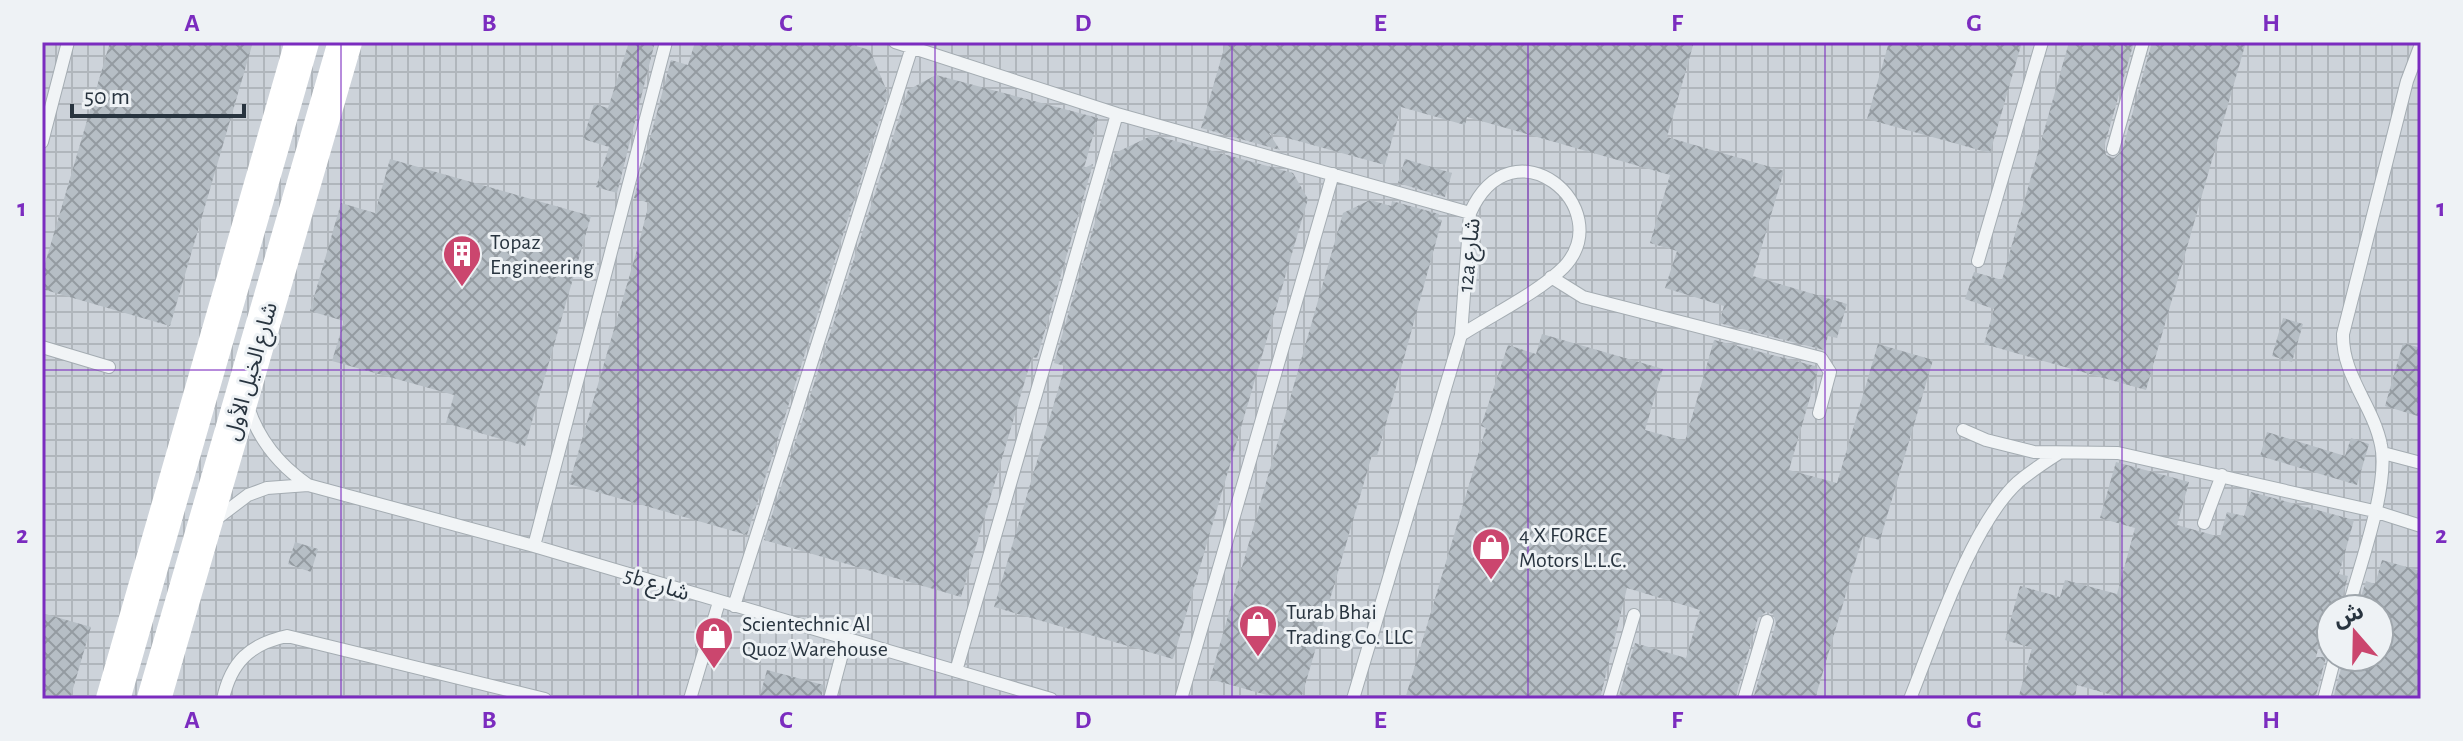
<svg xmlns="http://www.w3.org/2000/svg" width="2463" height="741" font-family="'Alegreya Sans','Noto Sans Arabic',sans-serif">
<defs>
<pattern id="industrial-grid" width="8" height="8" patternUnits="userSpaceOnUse" patternTransform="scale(2)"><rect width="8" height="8" fill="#cdd3da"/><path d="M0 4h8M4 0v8" fill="none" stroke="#b0b6bc"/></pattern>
<pattern id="building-cross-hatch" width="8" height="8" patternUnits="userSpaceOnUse" patternTransform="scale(2)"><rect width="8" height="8" fill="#b6bec5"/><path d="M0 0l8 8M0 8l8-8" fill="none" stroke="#949ba1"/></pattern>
</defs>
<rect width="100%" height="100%" fill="#dfe4e8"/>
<path fill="url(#industrial-grid)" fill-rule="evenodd" d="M 42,42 L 2421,42 L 2421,699 L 42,699 ZM 2331,609 L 2379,609 L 2379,657 L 2331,657 Z"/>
<path fill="url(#building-cross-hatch)" d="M 110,42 L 253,42 L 170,326 L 42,289 L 42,274 Z
M 629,42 L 655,42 L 617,193 L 596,187 L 609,147 L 583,139 L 594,104 L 608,108 Z
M 695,42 L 842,42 L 870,50 L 888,94 L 747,535 L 569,484 L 639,243 L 649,203 L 634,198 L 671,60 L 688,65 Z
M 1226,42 L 1694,42 L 1667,137 L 1784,171 L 1753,276 L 1847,304 L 1837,338 L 1828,336 L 1824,350 L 1719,323 L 1724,306 L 1665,288 L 1677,251 L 1650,243 L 1670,175 L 1467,117 L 1465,125 L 1401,107 L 1385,165 L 1269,133 L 1280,150 L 1201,128 Z
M 1889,42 L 2022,42 L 1990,153 L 1867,119 Z
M 2069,42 L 2134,42 L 2104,147 L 2106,155 L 2114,158 L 2122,151 L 2152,42 L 2246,42 L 2146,390 L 1984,344 L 1994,309 L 1965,299 L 1974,272 L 2002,280 Z
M 936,75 L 1098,118 L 1084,168 L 1093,164 L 1037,358 L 1032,357 L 961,597 L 764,540 L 908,90 Z
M 1153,135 L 1293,173 L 1308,199 L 1173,659 L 994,607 L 1065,366 L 1054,363 L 1115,153 Z
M 390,159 L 591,216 L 525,446 L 446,423 L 454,395 L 332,361 L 344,321 L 310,311 L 341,203 L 375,213 Z
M 1405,159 L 1452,173 L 1445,197 L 1398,183 Z
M 1370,200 L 1391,206 L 1392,201 L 1439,214 L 1438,219 L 1442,220 L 1377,456 L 1372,455 L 1301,699 L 1281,699 L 1210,679 L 1343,213 Z
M 2283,318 L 2303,324 L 2292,362 L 2272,356 Z
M 1542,334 L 1663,369 L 1645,430 L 1685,441 L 1714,340 L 1815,366 L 1818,370 L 1789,470 L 1837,483 L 1878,344 L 1933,360 L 1880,540 L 1863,536 L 1815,699 L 1753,699 L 1776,623 L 1773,614 L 1766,612 L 1758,618 L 1735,699 L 1618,699 L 1635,643 L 1686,658 L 1700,610 L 1627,588 L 1600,699 L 1405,699 L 1486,428 L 1481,426 L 1508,345 L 1536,354 Z
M 2403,343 L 2421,348 L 2421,417 L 2385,406 Z
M 2267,432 L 2345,456 L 2351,438 L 2369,444 L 2357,485 L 2260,456 Z
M 2116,462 L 2189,482 L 2177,525 L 2220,537 L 2227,512 L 2244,516 L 2251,492 L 2354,520 L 2339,574 L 2348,576 L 2339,609 L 2329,609 L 2316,657 L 2326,657 L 2315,699 L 2126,699 L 2077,685 L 2075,699 L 2018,699 L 2032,648 L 2005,640 L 2020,586 L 2060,597 L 2065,580 L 2117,594 L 2135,528 L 2100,518 Z
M 295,542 L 318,549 L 311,572 L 288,564 Z
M 2382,560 L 2421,571 L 2421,699 L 2333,699 L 2344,657 L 2379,657 L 2379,609 L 2357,609 L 2366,581 L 2375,584 Z
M 42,613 L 91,627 L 70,699 L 42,699 Z
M 767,670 L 824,685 L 821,699 L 759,699 Z"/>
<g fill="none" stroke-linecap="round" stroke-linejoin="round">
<g stroke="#a4acb2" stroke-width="14">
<path id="lane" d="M 895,42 L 1117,114 L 1470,213
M 42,142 L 68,42
M 2113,149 L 2143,42
M 1978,261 L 2042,42
M 1551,277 L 1583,297 L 1821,358 L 1830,372 L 1819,413
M 42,347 L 109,367
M 248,407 C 259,441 279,465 308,485
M 1963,430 L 1986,440 L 2034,452 L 2118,453 L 2374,511 L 2421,526
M 2383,453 L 2421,463
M 215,520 L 248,495 L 267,488 L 308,485 L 534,546 L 1051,699
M 2204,523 L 2222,475
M 534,546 L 666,42
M 734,606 L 912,47
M 2348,609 C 2359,568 2390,484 2381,445 C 2373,405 2342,376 2343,334 L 2407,81 L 2421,44
M 956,671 L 1117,114
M 223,699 C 231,662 250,644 287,636 L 545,699
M 690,699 L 719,602
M 830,699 L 846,639
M 1181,699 L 1333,174
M 1353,699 L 1461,335 L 1470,213 C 1513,118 1619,208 1564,267 C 1539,292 1492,315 1461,335
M 1609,699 L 1634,615
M 1744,699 L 1767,621
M 1910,699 C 1934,639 1971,525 2018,482 C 2031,471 2045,462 2059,453
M 2324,699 L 2335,657"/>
</g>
<use href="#lane" stroke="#f1f4f6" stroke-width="12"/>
<path stroke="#fff" stroke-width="34" d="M 113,699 L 302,42
M 154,699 L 345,42"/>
</g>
<path fill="none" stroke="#7b2cbf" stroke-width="2" stroke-opacity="0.55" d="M 341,42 L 341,699M 638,42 L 638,699M 935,42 L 935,699M 1232,42 L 1232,699M 1528,42 L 1528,699M 1825,42 L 1825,699M 2122,42 L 2122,699M 42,370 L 2421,370"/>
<defs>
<g id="building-pin" transform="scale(2)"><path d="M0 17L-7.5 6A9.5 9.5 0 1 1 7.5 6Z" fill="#cb466e" stroke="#eef2f5"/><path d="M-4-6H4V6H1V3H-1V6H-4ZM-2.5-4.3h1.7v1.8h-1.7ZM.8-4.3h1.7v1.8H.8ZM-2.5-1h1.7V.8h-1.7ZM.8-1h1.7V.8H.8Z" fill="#fff"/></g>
<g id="shop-pin" transform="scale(2)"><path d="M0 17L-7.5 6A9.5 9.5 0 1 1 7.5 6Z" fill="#cb466e" stroke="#eef2f5"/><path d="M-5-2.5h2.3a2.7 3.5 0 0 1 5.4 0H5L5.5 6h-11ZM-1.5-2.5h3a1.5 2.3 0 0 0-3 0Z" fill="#fff"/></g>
</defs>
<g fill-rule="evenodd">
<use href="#building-pin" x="462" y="254"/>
<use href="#shop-pin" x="1491" y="547"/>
<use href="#shop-pin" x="1258" y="624"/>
<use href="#shop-pin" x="714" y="636"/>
</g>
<g text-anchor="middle" stroke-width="6" stroke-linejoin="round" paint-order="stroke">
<g font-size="22" fill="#28343f" stroke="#eef2f5" text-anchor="start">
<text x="490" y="249">Topaz<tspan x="490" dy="25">Engineering</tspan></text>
<text x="1519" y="542">4 X FORCE<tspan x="1519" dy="25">Motors L.L.C.</tspan></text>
<text x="1286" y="619">Turab Bhai<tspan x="1286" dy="25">Trading Co. LLC</tspan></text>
<text x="742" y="631">Scientechnic Al<tspan x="742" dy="25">Quoz Warehouse</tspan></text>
</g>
<g font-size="22" fill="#28343f" stroke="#eef2f5">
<text transform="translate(1468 255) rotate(-84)" y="8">12a شارع</text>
<text transform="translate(250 371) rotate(-74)" y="8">شارع الخيل الأول</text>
<text transform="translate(657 583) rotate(17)" y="8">5b شارع</text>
</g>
</g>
<rect width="2463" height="741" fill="none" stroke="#eef2f5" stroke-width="88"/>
<g transform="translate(2355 633) rotate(340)"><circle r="38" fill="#eef2f5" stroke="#9fa6ac" stroke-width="2"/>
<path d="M0-6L14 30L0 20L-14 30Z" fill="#cb466e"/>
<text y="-12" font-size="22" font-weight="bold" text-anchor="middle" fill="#28343f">ش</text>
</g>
<path d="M72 104v12h172v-12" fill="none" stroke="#28343f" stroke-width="4"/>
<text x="84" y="104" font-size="24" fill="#28343f" stroke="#eef2f5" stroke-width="6" paint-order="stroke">50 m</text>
<rect x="44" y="44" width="2375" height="653" fill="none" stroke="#7b2cbf" stroke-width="3"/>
<g font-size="26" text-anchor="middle" font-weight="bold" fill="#7b2cbf">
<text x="192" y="31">A</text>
<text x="489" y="31">B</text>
<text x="786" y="31">C</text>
<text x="1083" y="31">D</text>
<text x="1380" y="31">E</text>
<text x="1677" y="31">F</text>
<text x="1974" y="31">G</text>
<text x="2271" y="31">H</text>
<text x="22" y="216">1</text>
<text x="2441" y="216">1</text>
<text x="22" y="543">2</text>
<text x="2441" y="543">2</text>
<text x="192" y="728">A</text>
<text x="489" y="728">B</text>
<text x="786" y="728">C</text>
<text x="1083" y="728">D</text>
<text x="1380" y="728">E</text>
<text x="1677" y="728">F</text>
<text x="1974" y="728">G</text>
<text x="2271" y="728">H</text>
</g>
</svg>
